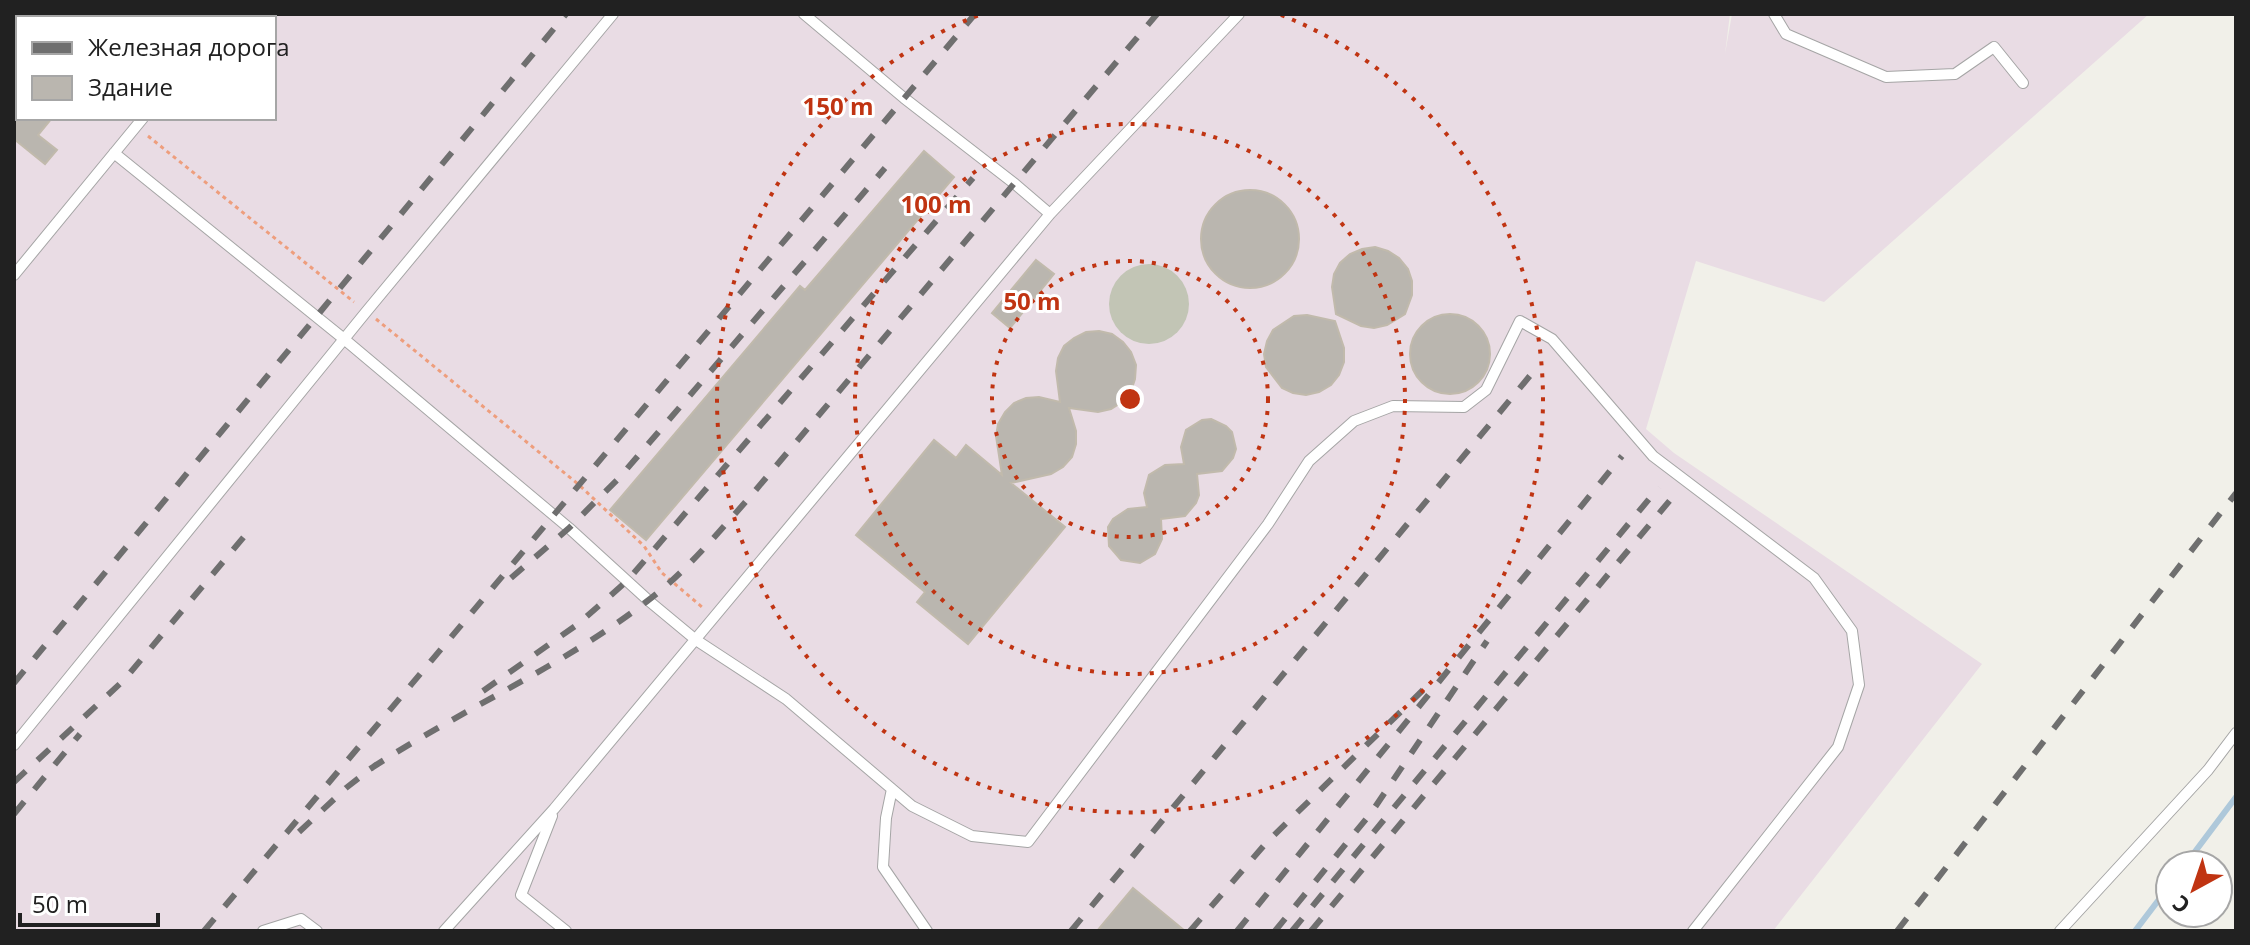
<svg xmlns="http://www.w3.org/2000/svg" width="2250" height="945" font-family="'Open Sans',sans-serif">
<rect width="100%" height="100%" fill="#f1f0e9"/>
<path fill="#e9dce4" fill-rule="evenodd" d="M 14,14 L 1730,14 L 1725,54 L 1732,14 L 2149,14 L 1824,302 L 1696,261 L 1646,429 L 1674,453 L 1982,664 L 1773,931 L 14,931 ZM 18,18 L 274,18 L 274,118 L 18,118 Z"/>
<path fill="#c2c5b5" d="M1109 304a40 40 0 1 1 80 0a40 40 0 1 1-80 0Z"/>
<g fill="none" stroke-linecap="round" stroke-linejoin="round">
<path stroke="#aec8da" stroke-width="6" d="M 2185,865 L 2236,797
M 2135,931 L 2170,885"/>
</g>
<path fill="#bab6af" stroke="#c1baac" stroke-width="2" d="M 14,118 L 52,118 L 38,135 L 57,150 L 45,164 L 14,139 Z
M 924,151 L 954,177 L 646,540 L 610,510 L 800,286 L 805,290 Z
M1201 239a49 49 0 1 1 98 0a49 49 0 1 1-98 0Z
M 1375,247 L 1388,251 L 1399,258 L 1408,269 L 1412,281 L 1412,295 L 1405,314 L 1387,325 L 1374,328 L 1361,326 L 1336,314 L 1332,287 L 1334,274 L 1340,263 L 1350,254 L 1362,249 Z
M 1036,260 L 1054,274 L 1010,328 L 992,313 Z
M1410 354a40 40 0 1 1 80 0a40 40 0 1 1-80 0Z
M 1307,315 L 1335,321 L 1344,348 L 1344,362 L 1339,375 L 1331,385 L 1319,392 L 1306,395 L 1293,393 L 1282,388 L 1266,367 L 1264,354 L 1267,341 L 1273,330 L 1294,316 Z
M 1099,331 L 1112,334 L 1123,342 L 1131,352 L 1136,365 L 1135,379 L 1131,391 L 1122,402 L 1111,409 L 1098,412 L 1069,408 L 1076,431 L 1076,444 L 1072,457 L 1063,467 L 1051,474 L 1011,483 L 1065,527 L 968,644 L 917,602 L 925,592 L 856,535 L 934,440 L 956,458 L 966,445 L 1002,475 L 996,436 L 998,424 L 1005,412 L 1014,403 L 1026,398 L 1039,397 L 1060,402 L 1056,371 L 1058,358 L 1064,346 L 1074,338 L 1086,332 Z
M 1211,419 L 1226,426 L 1232,432 L 1236,449 L 1233,458 L 1222,471 L 1197,474 L 1199,495 L 1196,503 L 1185,516 L 1161,519 L 1162,539 L 1155,554 L 1140,563 L 1121,560 L 1109,546 L 1108,527 L 1113,519 L 1128,509 L 1147,507 L 1144,493 L 1149,475 L 1165,465 L 1184,464 L 1181,447 L 1186,430 L 1202,420 Z
M 1133,888 L 1185,931 L 1097,931 Z"/>
<g fill="none" stroke-linecap="round" stroke-linejoin="round">
<g stroke="#a5a5a5" stroke-width="12">
<path id="lane" d="M 804,14 L 904,98 L 1015,184 L 1050,214
M 1774,14 L 1786,34 L 1886,77 L 1955,74 L 1994,47 L 2023,83
M 51,18 L 52,14
M 227,18 L 231,14
M 14,63 L 18,58
M 114,153 L 344,339 L 569,528 L 649,601 L 696,640 L 786,699 L 912,806 L 972,836 L 1028,842 L 1268,524 L 1309,461 L 1354,421 L 1393,406 L 1464,407 L 1486,390 L 1520,321 L 1552,339 L 1653,456 L 1814,578 L 1852,631 L 1859,685 L 1838,747 L 1693,931
M 14,275 L 143,118
M 14,745 L 366,312 L 613,14
M 892,789 L 886,818 L 883,867 L 927,931
M 552,816 L 521,895 L 566,931
M 263,931 L 301,919 L 317,931
M 444,931 L 554,809 L 1050,214 L 1239,14
M 2060,931 L 2208,770 L 2236,733"/>
</g>
<path stroke="#ee9e7d" stroke-width="3" stroke-dasharray="4 4" stroke-linecap="butt" d="M 148,136 L 354,302
M 376,319 L 578,484 L 644,546 L 662,573 L 702,607"/>
<use href="#lane" stroke="#fff" stroke-width="10"/>
<path stroke="#6f6f6f" stroke-width="6" stroke-dasharray="16 16" stroke-linecap="butt" d="M 511,578 L 569,528 L 619,478 L 885,168
M 14,683 L 566,14
M 483,691 L 578,624 L 627,581 L 973,178
M 370,769 C 460,710 560,668 646,602 C 684,574 717,534 749,498 L 1157,14
M 14,782 L 124,680 L 253,526
M 14,814 L 80,734
M 299,832 L 346,788 L 377,764
M 204,931 L 975,14
M 1071,931 L 1538,366
M 1190,931 L 1267,842 L 1423,690
M 1237,931 L 1622,456
M 1275,931 L 1371,813 L 1487,641
M 1292,931 L 1659,487
M 1311,931 L 1671,499
M 1897,931 L 2236,493"/>
</g>
<g fill="none" stroke="#c03412" stroke-width="4" stroke-dasharray="4 8">
<circle cx="1130" cy="399" r="138"/>
<circle cx="1130" cy="399" r="275"/>
<path d="M1281 15A413 413 0 1 1 979 15"/>
</g>
<circle cx="1130" cy="399" r="12" fill="#c03412" stroke="#fff" stroke-width="4"/>
<g font-size="24" text-anchor="middle" font-weight="bold" fill="#c03412" stroke="#fff" stroke-width="6" stroke-linejoin="round" paint-order="stroke">
<text x="838" y="115">150 m</text>
<text x="936" y="213">100 m</text>
<text x="1032" y="310">50 m</text>
</g>
<rect width="2250" height="945" fill="none" stroke="#212121" stroke-width="32"/>
<rect x="16" y="16" width="260" height="104" fill="#ffffff" stroke="#a6a6a6" stroke-width="2"/>
<rect x="32" y="42" width="40" height="12" fill="#6f6f6f" stroke="#a6a6a6" stroke-width="2"/>
<text x="88" y="56" font-size="24" fill="#212121">Железная дорога</text>
<rect x="32" y="76" width="40" height="24" fill="#bab6af" stroke="#a6a6a6" stroke-width="2"/>
<text x="88" y="96" font-size="24" fill="#212121">Здание</text>
<g transform="translate(2194 889) rotate(220)"><circle r="38" fill="#ffffff" stroke="#a6a6a6" stroke-width="2"/>
<path d="M0-6L14 30L0 20L-14 30Z" fill="#c03412"/>
<text y="-12" font-size="22" font-weight="bold" text-anchor="middle" fill="#212121">С</text>
</g>
<path d="M20 913v12h138v-12" fill="none" stroke="#212121" stroke-width="4"/>
<text x="32" y="913" font-size="24" fill="#212121" stroke="#ffffff" stroke-width="6" paint-order="stroke">50 m</text>
</svg>
